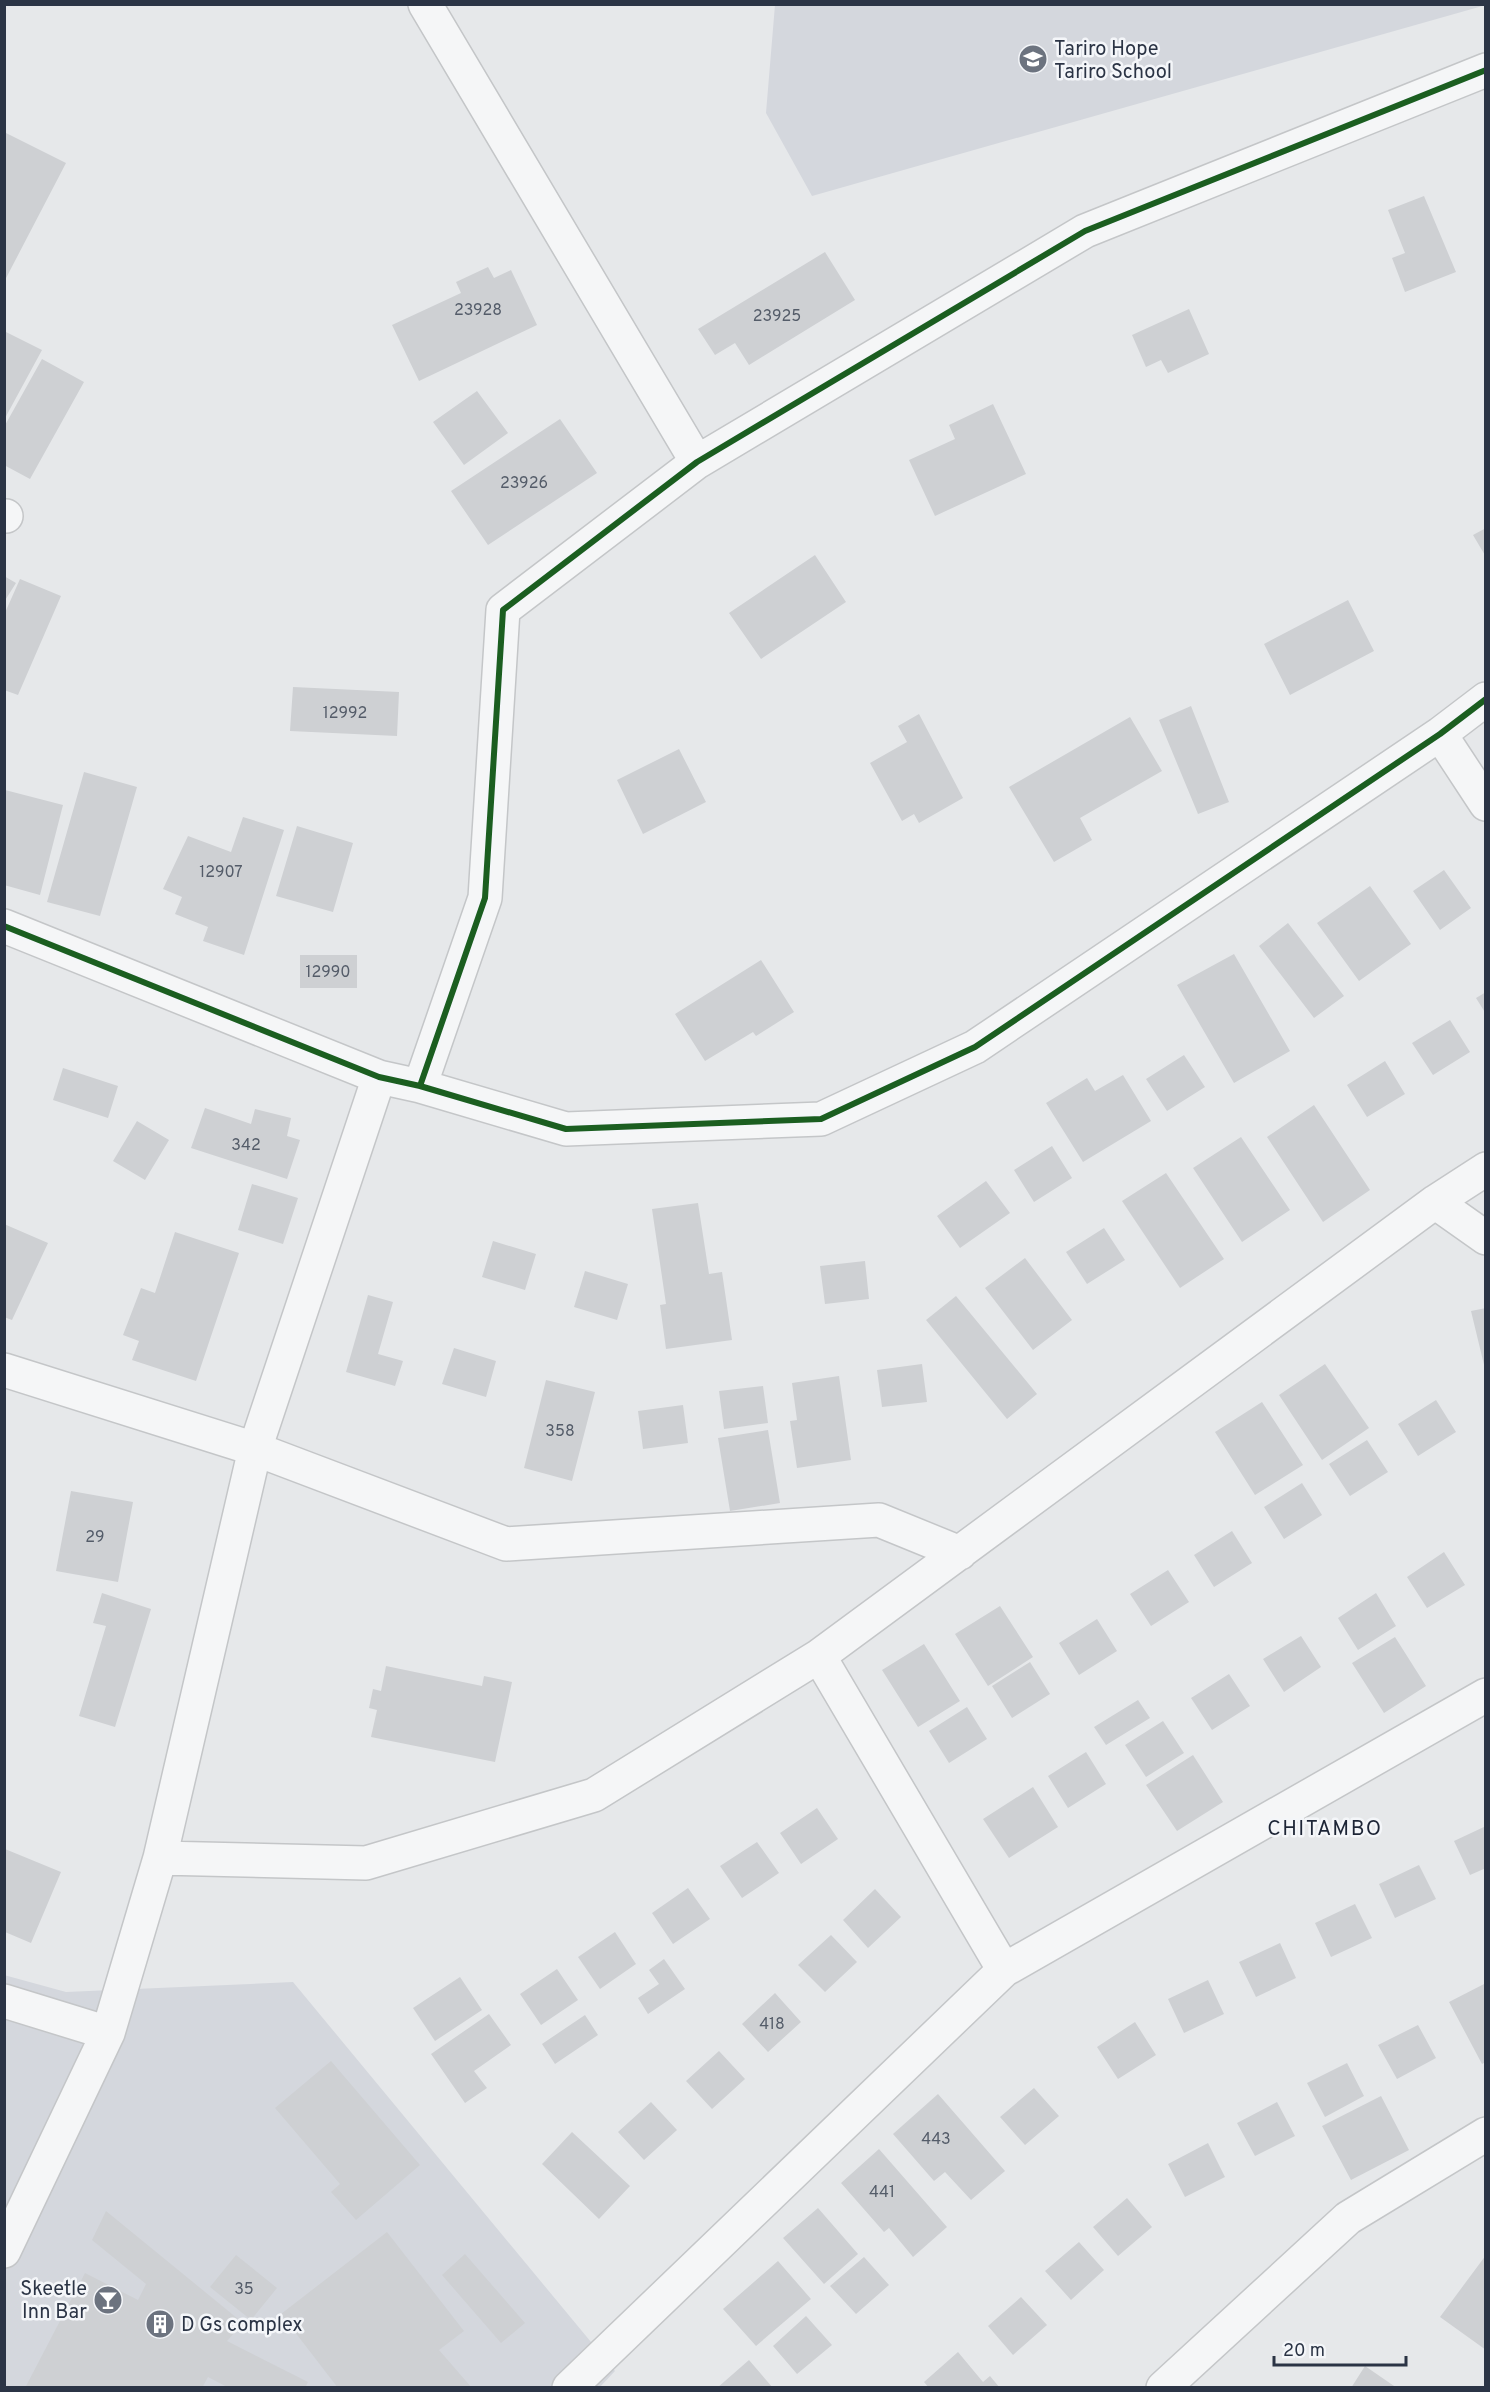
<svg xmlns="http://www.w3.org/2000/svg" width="1490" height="2392" font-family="Overpass,sans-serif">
<rect width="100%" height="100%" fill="#e6e8ea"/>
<path fill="#d4d7dd" d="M 775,5 L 1485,4 L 1486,5 L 812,196 L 766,113 Z
M 4,1975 L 66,1992 L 293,1982 L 615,2371 L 599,2388 L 5,2387 Z"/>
<path fill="#ced0d3" d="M 4,132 L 66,163 L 4,282 Z
M 1424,196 L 1456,272 L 1405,292 L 1392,258 L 1405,253 L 1388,210 Z
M 825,252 L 855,300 L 749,365 L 735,343 L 715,355 L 698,329 Z
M 488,267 L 494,278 L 511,270 L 537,325 L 419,381 L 392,325 L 461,293 L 456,282 Z
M 1189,309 L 1209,354 L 1168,373 L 1161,360 L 1146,367 L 1132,335 Z
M 4,331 L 42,350 L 4,420 Z
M 42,359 L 84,382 L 30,479 L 4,465 L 4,427 Z
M 477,391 L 508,433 L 464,465 L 433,422 Z
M 993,404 L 1026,474 L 935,516 L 909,460 L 955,439 L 949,425 Z
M 560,419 L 597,473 L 488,545 L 451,491 Z
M 1486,528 L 1486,557 L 1473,535 Z
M 815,555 L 846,602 L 761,659 L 729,613 Z
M 4,576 L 16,583 L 4,602 Z
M 20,579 L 61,596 L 18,695 L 4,690 L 4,615 Z
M 1348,600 L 1374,651 L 1290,695 L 1264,644 Z
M 293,687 L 399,692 L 397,736 L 290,731 Z
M 1191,706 L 1229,802 L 1198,814 L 1159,720 Z
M 919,714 L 963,798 L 919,823 L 914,814 L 902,821 L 870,763 L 907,742 L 898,726 Z
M 1130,717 L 1162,771 L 1080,818 L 1092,840 L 1054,862 L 1009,787 Z
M 679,749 L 706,802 L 643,834 L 617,780 Z
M 84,772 L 137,787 L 100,916 L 47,902 Z
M 5,790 L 63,805 L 40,895 L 4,885 Z
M 243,817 L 284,830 L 244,955 L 203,941 L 208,927 L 175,914 L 182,897 L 163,889 L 188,836 L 231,852 Z
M 297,826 L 353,843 L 333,912 L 276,896 Z
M 1444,870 L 1471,908 L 1440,930 L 1413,891 Z
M 1370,886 L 1411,944 L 1359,981 L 1317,923 Z
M 1288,923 L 1344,996 L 1314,1018 L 1259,946 Z
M 1234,954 L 1290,1051 L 1234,1083 L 1177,985 Z
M 300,955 L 357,955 L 357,988 L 300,988 Z
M 761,960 L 794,1012 L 756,1036 L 753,1032 L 705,1061 L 675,1014 Z
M 1486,992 L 1486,1014 L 1476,998 Z
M 1450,1020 L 1470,1052 L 1433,1075 L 1412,1043 Z
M 1184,1055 L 1205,1087 L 1167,1111 L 1146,1079 Z
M 1385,1061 L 1405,1094 L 1367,1117 L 1347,1085 Z
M 63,1068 L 118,1086 L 108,1118 L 53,1100 Z
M 1123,1075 L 1151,1121 L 1083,1162 L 1046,1103 L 1087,1078 L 1095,1091 Z
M 1314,1105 L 1370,1190 L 1323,1222 L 1267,1137 Z
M 205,1108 L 251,1124 L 255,1109 L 291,1118 L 287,1136 L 300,1140 L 287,1179 L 191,1148 Z
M 137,1121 L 169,1140 L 145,1180 L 113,1161 Z
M 1241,1137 L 1290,1210 L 1242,1242 L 1193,1168 Z
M 1052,1146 L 1072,1178 L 1034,1202 L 1014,1170 Z
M 1166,1173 L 1224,1259 L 1180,1288 L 1122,1201 Z
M 986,1181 L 1010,1213 L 960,1248 L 937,1216 Z
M 252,1184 L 298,1198 L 283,1244 L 238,1230 Z
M 698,1203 L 709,1274 L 722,1272 L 732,1340 L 666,1349 L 660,1305 L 666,1304 L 652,1209 Z
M 4,1224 L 48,1243 L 12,1320 L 4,1317 Z
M 1104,1228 L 1125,1260 L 1087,1284 L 1066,1252 Z
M 175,1232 L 239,1253 L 196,1381 L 132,1360 L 139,1341 L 123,1335 L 141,1288 L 155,1293 Z
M 493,1241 L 536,1254 L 525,1290 L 482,1277 Z
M 1025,1258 L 1072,1320 L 1033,1350 L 985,1288 Z
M 865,1261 L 869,1299 L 825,1304 L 820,1266 Z
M 585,1271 L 628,1284 L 617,1320 L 574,1307 Z
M 368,1295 L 393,1302 L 378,1354 L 403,1361 L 395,1386 L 346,1372 Z
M 956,1296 L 1037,1394 L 1007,1419 L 926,1320 Z
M 1486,1308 L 1486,1369 L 1485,1369 L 1471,1311 Z
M 454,1348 L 496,1361 L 486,1397 L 442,1384 Z
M 922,1364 L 927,1402 L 882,1407 L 877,1370 Z
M 1325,1364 L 1369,1428 L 1322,1460 L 1279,1395 Z
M 839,1376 L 851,1460 L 797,1468 L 790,1421 L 797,1420 L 792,1383 Z
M 546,1380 L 595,1392 L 572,1481 L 524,1468 Z
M 763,1386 L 768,1423 L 724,1429 L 719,1391 Z
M 1436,1400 L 1456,1432 L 1418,1456 L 1398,1424 Z
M 1262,1402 L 1303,1465 L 1255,1495 L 1215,1432 Z
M 683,1405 L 688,1443 L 643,1449 L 638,1411 Z
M 768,1430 L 780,1503 L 730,1511 L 718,1438 Z
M 1367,1440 L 1388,1472 L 1350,1496 L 1329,1464 Z
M 1302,1483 L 1322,1515 L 1284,1539 L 1264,1507 Z
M 71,1491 L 133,1502 L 118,1582 L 56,1571 Z
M 1232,1531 L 1252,1563 L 1214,1587 L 1194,1555 Z
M 1444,1552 L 1465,1585 L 1427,1608 L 1407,1577 Z
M 1168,1570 L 1189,1602 L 1151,1626 L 1130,1594 Z
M 102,1593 L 151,1609 L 115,1727 L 79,1716 L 106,1626 L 93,1623 Z
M 1376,1593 L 1396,1626 L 1358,1650 L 1338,1618 Z
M 1000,1606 L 1033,1657 L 988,1686 L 955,1634 Z
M 1097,1619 L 1117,1651 L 1079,1675 L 1059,1643 Z
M 1301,1636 L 1321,1667 L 1284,1692 L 1263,1659 Z
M 1395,1637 L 1426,1686 L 1384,1713 L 1352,1663 Z
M 924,1644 L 960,1701 L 918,1727 L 882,1670 Z
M 1030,1662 L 1050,1694 L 1012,1718 L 992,1686 Z
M 386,1666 L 482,1686 L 484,1676 L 512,1682 L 495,1762 L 371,1737 L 377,1710 L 369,1708 L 373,1689 L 381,1691 Z
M 1229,1674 L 1250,1706 L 1212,1730 L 1191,1698 Z
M 1138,1700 L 1150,1718 L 1106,1745 L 1094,1727 Z
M 967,1707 L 987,1739 L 949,1763 L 929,1731 Z
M 1163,1721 L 1184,1753 L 1146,1777 L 1125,1745 Z
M 1086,1752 L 1106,1784 L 1068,1808 L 1048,1776 Z
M 1193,1755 L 1223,1802 L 1177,1831 L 1146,1785 Z
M 1033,1787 L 1058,1827 L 1009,1858 L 983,1819 Z
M 817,1808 L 838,1839 L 801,1864 L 780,1833 Z
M 1486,1826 L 1486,1868 L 1470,1875 L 1454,1841 Z
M 757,1842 L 779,1873 L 742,1898 L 720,1866 Z
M 5,1849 L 61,1872 L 31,1943 L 5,1932 Z
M 1419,1865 L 1436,1899 L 1395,1918 L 1379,1884 Z
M 688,1888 L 710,1919 L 673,1944 L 652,1913 Z
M 875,1889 L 901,1917 L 868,1948 L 843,1920 Z
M 1355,1904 L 1372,1938 L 1331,1957 L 1315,1923 Z
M 615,1932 L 636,1964 L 600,1989 L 578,1957 Z
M 831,1935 L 857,1962 L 825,1992 L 798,1965 Z
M 1280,1943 L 1296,1978 L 1256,1997 L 1239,1962 Z
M 664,1959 L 685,1989 L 648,2014 L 638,1998 L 659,1984 L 649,1970 Z
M 557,1969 L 578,2000 L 541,2025 L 520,1994 Z
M 460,1977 L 482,2010 L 435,2041 L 413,2008 Z
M 1208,1980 L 1224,2014 L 1184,2033 L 1168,1999 Z
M 1486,1983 L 1486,2062 L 1482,2064 L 1449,2002 Z
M 775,1993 L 801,2022 L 768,2052 L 742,2024 Z
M 489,2014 L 511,2045 L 474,2071 L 487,2088 L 465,2103 L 431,2054 Z
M 585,2015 L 598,2035 L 555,2064 L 542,2044 Z
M 1135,2022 L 1156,2055 L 1118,2079 L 1097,2047 Z
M 1418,2025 L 1436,2058 L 1397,2079 L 1378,2045 Z
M 719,2051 L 745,2079 L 712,2109 L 686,2081 Z
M 331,2061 L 420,2165 L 356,2220 L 331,2192 L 340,2184 L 275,2108 Z
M 1347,2063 L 1364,2096 L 1325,2117 L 1307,2083 Z
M 1034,2088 L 1059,2116 L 1025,2145 L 1000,2117 Z
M 938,2094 L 1005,2171 L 971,2200 L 945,2172 L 934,2181 L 893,2134 Z
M 1381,2096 L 1409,2150 L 1351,2180 L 1322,2126 Z
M 651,2102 L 677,2130 L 644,2160 L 618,2132 Z
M 1277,2102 L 1295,2136 L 1255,2156 L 1237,2123 Z
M 572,2132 L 630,2186 L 599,2219 L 542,2164 Z
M 1208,2143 L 1225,2177 L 1185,2197 L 1168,2164 Z
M 879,2149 L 947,2227 L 913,2257 L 889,2228 L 884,2232 L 841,2183 Z
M 1127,2198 L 1152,2227 L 1118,2256 L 1093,2227 Z
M 818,2208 L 858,2254 L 824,2284 L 783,2238 Z
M 106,2211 L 243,2323 L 227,2341 L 308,2382 L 305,2388 L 229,2388 L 208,2377 L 202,2388 L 25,2388 L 85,2273 L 138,2300 L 146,2284 L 92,2240 Z
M 387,2232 L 464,2331 L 439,2350 L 472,2388 L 338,2388 L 281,2314 Z
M 1079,2242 L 1104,2270 L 1071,2300 L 1045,2271 Z
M 465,2254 L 525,2323 L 501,2343 L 442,2275 Z
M 236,2255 L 277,2288 L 251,2320 L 210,2287 Z
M 1486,2255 L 1486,2350 L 1440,2317 Z
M 864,2257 L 889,2285 L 856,2314 L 830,2286 Z
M 778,2261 L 811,2299 L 756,2346 L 723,2309 Z
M 1021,2297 L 1047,2325 L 1013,2355 L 988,2326 Z
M 806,2316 L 832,2345 L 797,2374 L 773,2346 Z
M 958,2352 L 983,2382 L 990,2376 L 1000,2388 L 929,2388 L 924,2382 Z
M 749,2360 L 773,2388 L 717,2388 Z
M 1365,2366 L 1397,2388 L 1351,2388 Z"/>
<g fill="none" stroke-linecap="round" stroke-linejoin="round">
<g stroke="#c4c6c8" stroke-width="36">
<path id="minor" d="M 425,4 L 697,462
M 4,516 L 6,516
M 1440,734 L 1486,804
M 4,926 L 379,1077 L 420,1086 L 566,1129 L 821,1119 L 975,1047 L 1440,734 L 1486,699
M 420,1086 L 485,898 L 503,610 L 697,462 L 1085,231 L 1486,70
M 1435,1202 L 1486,1238
M 4,1370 L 255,1449 L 506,1544 L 879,1520 L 960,1553
M 819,1656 L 1004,1970
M 160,1858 L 366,1863 L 594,1795 L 819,1656 L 1435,1202 L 1486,1169
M 4,2001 L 108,2033
M 4,2251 L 108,2033 L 160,1858 L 255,1449 L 379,1077
M 569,2388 L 1004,1970 L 1486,1695
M 1163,2388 L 1348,2218 L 1486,2134"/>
</g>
<use href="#minor" stroke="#f5f6f7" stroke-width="33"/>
<g stroke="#f4f6f9" stroke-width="10">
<path id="cycleway" d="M 4,926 L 379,1077 L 420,1086 L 566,1129 L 821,1119 L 975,1047 L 1440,734 L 1486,699
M 420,1086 L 485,898 L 503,610 L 697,462 L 1085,231 L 1486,70"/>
</g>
<use href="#cycleway" stroke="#1b5e20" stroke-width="6"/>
</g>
<defs>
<g id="school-disc" transform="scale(1.5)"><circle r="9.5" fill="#6c737f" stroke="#f4f6f9"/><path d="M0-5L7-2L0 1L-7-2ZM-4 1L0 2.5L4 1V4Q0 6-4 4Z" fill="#fff"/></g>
<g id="bar-disc" transform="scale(1.5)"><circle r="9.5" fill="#6c737f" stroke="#f4f6f9"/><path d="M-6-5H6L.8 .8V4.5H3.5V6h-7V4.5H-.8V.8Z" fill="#fff"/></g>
<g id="building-disc" transform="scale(1.5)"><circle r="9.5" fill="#6c737f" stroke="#f4f6f9"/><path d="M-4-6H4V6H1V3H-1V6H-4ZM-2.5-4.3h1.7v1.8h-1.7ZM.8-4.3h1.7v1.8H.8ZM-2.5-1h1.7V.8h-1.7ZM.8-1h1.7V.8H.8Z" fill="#fff"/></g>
</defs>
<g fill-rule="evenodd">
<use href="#school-disc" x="1033" y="59"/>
<use href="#bar-disc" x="108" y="2300"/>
<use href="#building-disc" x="160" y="2324"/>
</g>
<g text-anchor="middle" stroke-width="5" stroke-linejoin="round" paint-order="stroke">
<g font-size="16" fill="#545c69">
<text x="478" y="315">23928</text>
<text x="777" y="321">23925</text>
<text x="524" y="488">23926</text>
<text x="345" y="718">12992</text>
<text x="221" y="877">12907</text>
<text x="328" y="977">12990</text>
<text x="246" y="1150">342</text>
<text x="560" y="1436">358</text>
<text x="95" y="1542">29</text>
<text x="772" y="2029">418</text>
<text x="936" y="2144">443</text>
<text x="882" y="2197">441</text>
<text x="244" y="2294">35</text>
</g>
<g font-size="20" fill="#2b3445" stroke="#f4f6f9" text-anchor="start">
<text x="1054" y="55">Tariro Hope<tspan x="1054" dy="23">Tariro School</tspan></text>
<text x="87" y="2295" text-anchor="end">Skeetle<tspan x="87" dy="23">Inn Bar</tspan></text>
<text x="181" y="2331">D Gs complex</text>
</g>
<g font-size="21" letter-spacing="1.5" fill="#1d2536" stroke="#f4f6f9">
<text x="1325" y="1835">CHITAMBO</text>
</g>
</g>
<rect width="1490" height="2392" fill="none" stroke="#2b3445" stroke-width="12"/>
<path d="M1274 2356v9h132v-9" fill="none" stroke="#2b3445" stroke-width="3"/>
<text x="1283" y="2356" font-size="18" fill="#2b3445" stroke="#f4f6f9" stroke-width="4.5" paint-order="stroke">20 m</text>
</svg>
